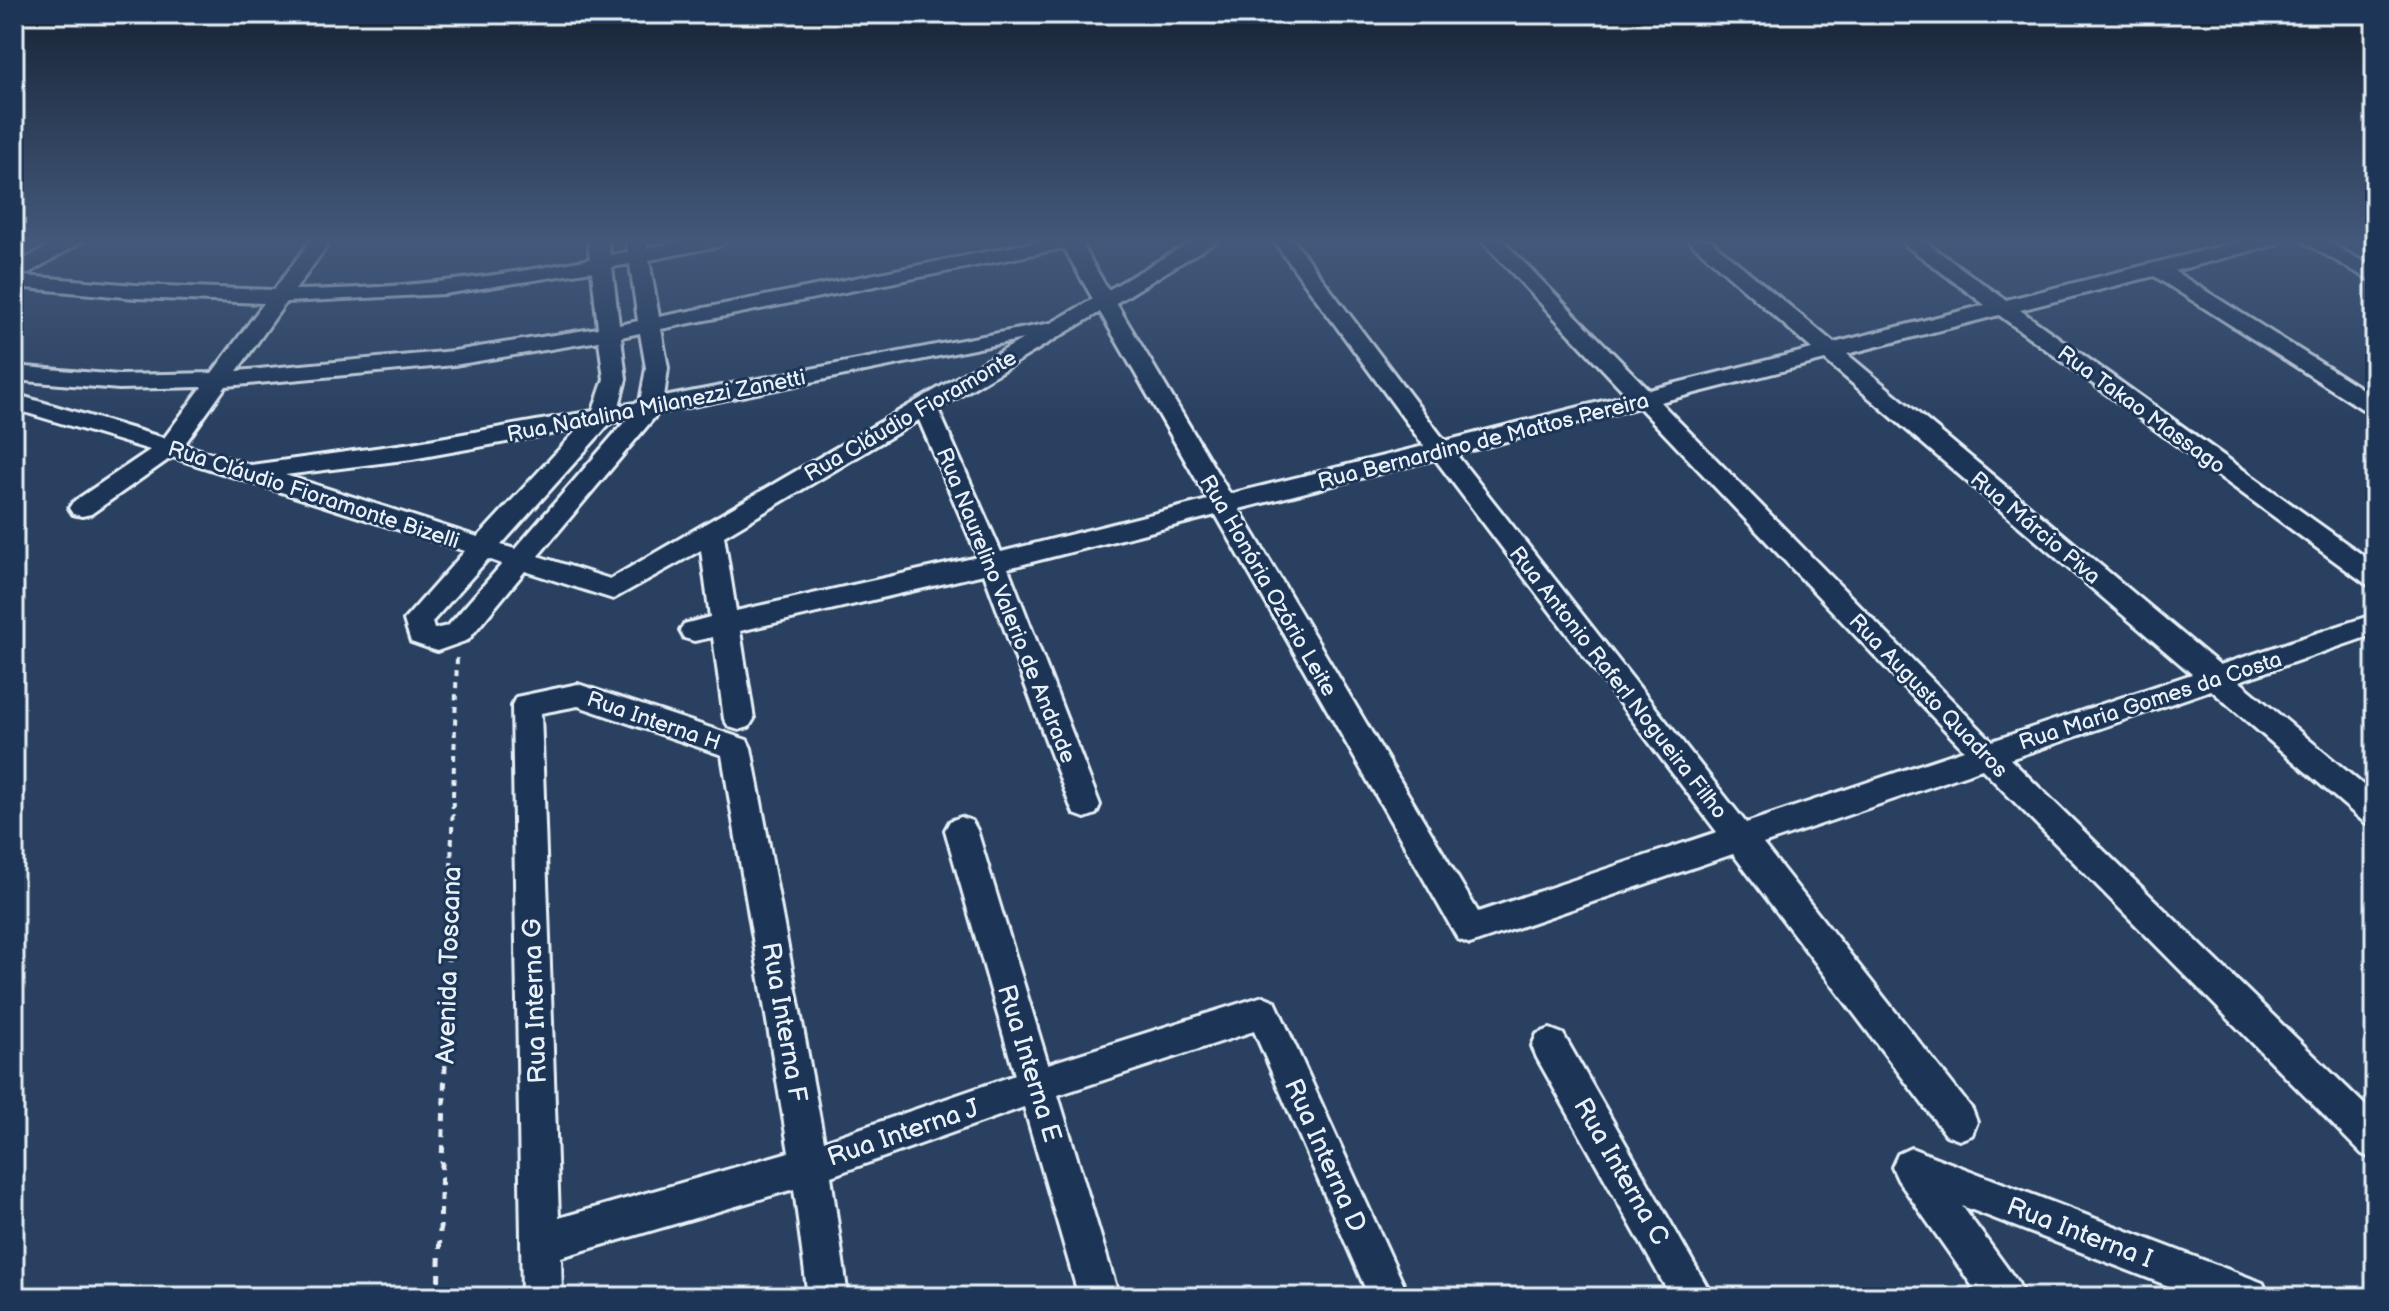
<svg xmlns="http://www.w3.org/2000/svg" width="2389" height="1311" font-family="'Balsamiq Sans',sans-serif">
<rect width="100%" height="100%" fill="#294061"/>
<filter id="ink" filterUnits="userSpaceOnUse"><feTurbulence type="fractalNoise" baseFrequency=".0125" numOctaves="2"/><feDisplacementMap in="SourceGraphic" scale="16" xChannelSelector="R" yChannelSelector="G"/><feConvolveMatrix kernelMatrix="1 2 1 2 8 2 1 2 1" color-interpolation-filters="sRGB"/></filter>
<g filter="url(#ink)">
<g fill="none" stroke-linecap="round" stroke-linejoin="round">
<g stroke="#e8f1f8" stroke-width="6">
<path id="minor" d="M 59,240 L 84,240 L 24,276 L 136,285 L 274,290 L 311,240 L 331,240 L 295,290 C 394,289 493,278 590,259 L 588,240 L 608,240 L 610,255 L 628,252 L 626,240 L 646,240 L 647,248 L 688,240 L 729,240 L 719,246 L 649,260 L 659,317 L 1046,240 L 1086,240 L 1082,245 L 1108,290 L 1194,240 L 1218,240 L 1116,303 L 1230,494 L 1424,446 L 1273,240 L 1293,240 L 1445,441 L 1627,395 L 1481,240 L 1502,240 L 1649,390 L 1812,349 L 1688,240 L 1710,240 L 1834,343 L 1985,305 L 1899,240 L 1922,240 L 2006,300 L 2246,240 L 2280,240 L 2277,244 L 2174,271 L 2375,397 L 2375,414 L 2367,412 L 2154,276 L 2020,310 L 2375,564 L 2375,586 L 2366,584 L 1999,315 L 1847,354 L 2220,665 L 2375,614 L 2375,634 L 2239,681 L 2375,795 L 2375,826 L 2364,822 L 2211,690 L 2010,759 L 2375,1115 L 2375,1160 L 2362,1154 L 1982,769 L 1763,844 L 1972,1109 L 1977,1122 L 1972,1135 L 1959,1140 L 1946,1135 L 1733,854 L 1470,944 L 1458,939 L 1216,515 L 1008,568 L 1100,805 L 1096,814 L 1085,818 L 1074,814 L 1070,805 L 984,574 L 740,631 L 754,719 L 749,727 L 739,730 L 729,727 L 724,719 L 713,637 L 694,641 L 684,638 L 680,631 L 684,624 L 710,617 L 701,550 L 613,599 L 525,571 L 468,640 L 437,651 L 411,642 L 404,620 L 465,551 L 172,457 L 91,514 L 82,516 L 73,514 L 69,508 L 73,502 L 150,450 L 14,409 L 14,394 L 164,438 L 202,387 L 119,389 L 14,380 L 14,366 L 119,375 L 212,373 L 264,303 L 136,298 L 14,287 L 14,265 ZM 1064,248 L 1093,299 L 1051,323 L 664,397 L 668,368 L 661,329 ZM 630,264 L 638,321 L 619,325 L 612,267 ZM 592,271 L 598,328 L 454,351 L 237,371 L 286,302 L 444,294 ZM 1100,312 L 1208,500 L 1001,552 L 938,409 ZM 640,333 L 646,368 L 640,402 L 619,406 L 626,379 L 621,337 ZM 1023,339 L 610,579 L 538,556 L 658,413 ZM 599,341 L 604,379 L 593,411 L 412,443 L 251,465 L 184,445 L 226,386 L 454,365 ZM 1825,360 L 2192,674 L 1992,741 L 1660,402 ZM 1639,407 L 1964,750 L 1746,823 L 1456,454 ZM 627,419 L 515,549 L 501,545 L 610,423 ZM 919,420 L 978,557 L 736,611 L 724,536 ZM 578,429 L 478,537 L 285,475 L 412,459 ZM 1435,459 L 1717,832 L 1478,912 L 1239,509 ZM 488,559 L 502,564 L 448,626 L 434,629 L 432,622 Z
M 2300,240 L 2324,240 L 2375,268 L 2375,283 Z
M 578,684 L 747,740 L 751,748 L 824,1141 L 1015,1075 L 945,830 L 950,821 L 961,817 L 972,821 L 977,830 L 1048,1064 L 1263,996 L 1275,1001 L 1409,1297 L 1369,1297 L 1254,1031 L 1058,1095 L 1119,1297 L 1079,1297 L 1024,1107 L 831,1176 L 848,1297 L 808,1297 L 794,1189 L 561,1257 L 562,1297 L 522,1297 L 512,705 L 516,697 ZM 578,706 L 722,755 L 789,1152 L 559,1218 L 541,713 Z
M 1550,1029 L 1563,1034 L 1713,1297 L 1671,1297 L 1537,1058 L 1532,1046 L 1537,1034 Z
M 1911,1148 L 2263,1283 L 2269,1297 L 2197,1297 L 1962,1206 L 2018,1283 L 2024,1297 L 1980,1297 L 1898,1180 L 1892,1167 L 1898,1154 Z"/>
</g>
<path stroke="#e8f1f8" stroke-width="4" stroke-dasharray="6 6" stroke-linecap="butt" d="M 451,868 L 457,656"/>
<path stroke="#e8f1f8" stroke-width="5" stroke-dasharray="8 8" stroke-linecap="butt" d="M 438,1297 L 451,866"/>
<use href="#minor" fill="#1d3557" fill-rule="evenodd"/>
</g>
</g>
<linearGradient id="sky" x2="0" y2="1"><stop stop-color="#172335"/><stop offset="0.57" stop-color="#43597b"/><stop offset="1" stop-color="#43597b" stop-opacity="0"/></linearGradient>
<rect width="2389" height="423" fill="url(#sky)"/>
<g text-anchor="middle" stroke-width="6" stroke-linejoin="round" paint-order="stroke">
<g font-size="22" fill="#e8f1f8" stroke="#1d3557">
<text transform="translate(656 405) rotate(-11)" y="8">Rua Natalina Milanezzi Zanetti</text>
<text transform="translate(2142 409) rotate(36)" y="8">Rua Takao Massago</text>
<text transform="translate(910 415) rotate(-30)" y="8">Rua Cláudio Fioramonte</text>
<text transform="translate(1483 440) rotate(-14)" y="8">Rua Bernardino de Mattos Pereira</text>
<text transform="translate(314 494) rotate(18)" y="8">Rua Cláudio Fioramonte Bizelli</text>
<text transform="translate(2036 527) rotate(40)" y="8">Rua Márcio Piva</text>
<text transform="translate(1269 585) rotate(60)" y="8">Rua Honória Ozório Leite</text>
<text transform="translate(1007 605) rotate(68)" y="8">Rua Naurelino Valerio de Andrade</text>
<text transform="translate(1619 682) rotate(52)" y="8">Rua Antonio Raferl Nogueira Filho</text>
<text transform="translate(1929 695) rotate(46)" y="8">Rua Augusto Quadros</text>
<text transform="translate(2150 700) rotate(-18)" y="8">Rua Maria Gomes da Costa</text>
<text transform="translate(654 720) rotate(19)" y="8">Rua Interna H</text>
</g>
<g font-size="26" fill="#e8f1f8" stroke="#1d3557">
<text transform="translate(448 965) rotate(-88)" y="9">Avenida Toscana</text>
<text transform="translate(534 1001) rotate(-92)" y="9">Rua Interna G</text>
<text transform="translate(785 1022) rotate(80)" y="9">Rua Interna F</text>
<text transform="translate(1030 1063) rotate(73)" y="9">Rua Interna E</text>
<text transform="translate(903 1132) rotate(-19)" y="9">Rua Interna J</text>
<text transform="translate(1326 1155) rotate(66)" y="9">Rua Interna D</text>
<text transform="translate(1622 1171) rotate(60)" y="9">Rua Interna C</text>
<text transform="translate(2080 1232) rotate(21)" y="9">Rua Interna I</text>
</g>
</g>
<rect width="2389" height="1311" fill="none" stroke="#1d3557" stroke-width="48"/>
<rect x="24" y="24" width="2341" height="1263" fill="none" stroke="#e8f1f8" stroke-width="3" filter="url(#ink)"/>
</svg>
